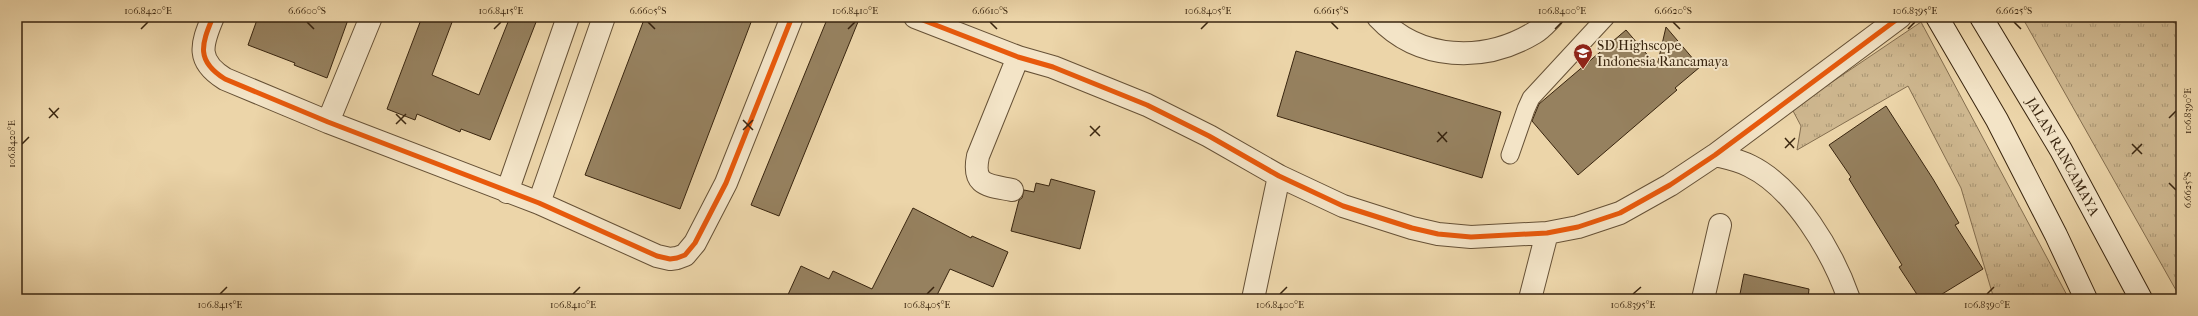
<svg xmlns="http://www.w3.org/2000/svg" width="2198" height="316" font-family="'IM FELL French Canon',serif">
<defs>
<pattern id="grass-tufts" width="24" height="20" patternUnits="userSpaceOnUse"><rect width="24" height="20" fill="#ceb78f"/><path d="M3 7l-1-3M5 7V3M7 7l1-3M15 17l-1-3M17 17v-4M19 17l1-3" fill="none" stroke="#a89573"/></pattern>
</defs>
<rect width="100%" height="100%" fill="#ecd5a9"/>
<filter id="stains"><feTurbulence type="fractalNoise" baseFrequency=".005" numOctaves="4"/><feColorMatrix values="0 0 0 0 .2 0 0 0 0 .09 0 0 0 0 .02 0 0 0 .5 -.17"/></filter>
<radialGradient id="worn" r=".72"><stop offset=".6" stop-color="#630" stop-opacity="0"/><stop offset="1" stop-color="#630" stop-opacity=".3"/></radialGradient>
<path fill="url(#grass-tufts)" stroke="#846e4f" d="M 2022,17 L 2167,17 L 2181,28 L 2181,299 Z
M 1921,22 L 2069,299 L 1994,299 L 1961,188 L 1908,86 L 1797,150 L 1801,126 L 1792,109 Z"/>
<path fill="#96815f" stroke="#39250f" d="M 258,17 L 349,17 L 327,78 L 294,65 L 295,63 L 248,45 Z
M 422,17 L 454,17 L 432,75 L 479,95 L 510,17 L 538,17 L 490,140 L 461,129 L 460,132 L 417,114 L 415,120 L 387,109 Z
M 645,17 L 753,17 L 680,209 L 585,175 Z
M 828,17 L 860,17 L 779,216 L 751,205 Z
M 1666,27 L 1700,67 L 1675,88 L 1677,90 L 1578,175 L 1532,121 L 1539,104 L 1626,30 L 1657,66 Z
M 1296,51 L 1501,112 L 1482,178 L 1277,116 Z
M 1886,106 L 1933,179 L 1959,223 L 1955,225 L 1983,269 L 1934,299 L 1920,299 L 1899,267 L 1902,265 L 1849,179 L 1851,177 L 1829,145 Z
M 1051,179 L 1095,191 L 1080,249 L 1011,231 L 1019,200 L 1022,198 L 1024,190 L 1034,192 L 1036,183 L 1049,186 Z
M 913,208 L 971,238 L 972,236 L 1008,252 L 993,287 L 950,269 L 935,299 L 786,299 L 801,266 L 829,279 L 833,271 L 872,289 Z
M 1744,274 L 1809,289 L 1808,299 L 1739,299 Z"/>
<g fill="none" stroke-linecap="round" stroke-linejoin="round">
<g stroke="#665136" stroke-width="19">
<path id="lane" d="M 1510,155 L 1526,109 L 1531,98 L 1606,17"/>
</g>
<g stroke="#665136" stroke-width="24">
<path id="street" d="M 213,17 C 201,45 196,61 225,79 L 328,122 L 539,203 L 657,256 L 670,259 L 677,258 L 685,255 L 695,243 L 726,183 L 792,17
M 915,17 L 1018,57 L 1053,67 L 1147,105 L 1209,136 L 1279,176 L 1343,206 L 1412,228 L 1438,234 L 1471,237 L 1547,233 L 1578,227 L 1620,213 L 1670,185 L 1715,155 L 1900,17
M 1378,17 C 1419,61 1484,63 1534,33 C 1541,29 1547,22 1552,17
M 328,122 L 371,17
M 1715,155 C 1727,158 1739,160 1750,166 C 1795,188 1833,253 1849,299
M 1012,190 C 987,185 972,186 978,156 L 1018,57
M 507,192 L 568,17
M 539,203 L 604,17
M 1253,299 L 1279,176
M 1530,299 L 1547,233
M 1703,299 L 1720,225"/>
</g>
<g stroke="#39250f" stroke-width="24">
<g id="secondary">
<path d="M 1937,17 L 1997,120 L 2056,235 L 2086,299"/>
<path id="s1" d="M 1981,17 L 2061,150 L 2141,299"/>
</g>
</g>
<use href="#lane" stroke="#f3e4c7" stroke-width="17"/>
<use href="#street" stroke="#f3e4c7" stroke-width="22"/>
<use href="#secondary" stroke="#f3e4c7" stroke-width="22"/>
<g stroke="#f3e4c7" stroke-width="8">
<path id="cycleway" d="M 213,17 C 201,45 196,61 225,79 L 328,122 L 539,203 L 657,256 L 670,259 L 677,258 L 685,255 L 695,243 L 726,183 L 792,17
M 915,17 L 1018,57 L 1053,67 L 1147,105 L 1209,136 L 1279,176 L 1343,206 L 1412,228 L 1438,234 L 1471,237 L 1547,233 L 1578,227 L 1620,213 L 1670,185 L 1715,155 L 1900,17"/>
</g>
<use href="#cycleway" stroke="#e8590c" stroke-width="5"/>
</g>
<path fill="none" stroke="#39250f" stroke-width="1.5" d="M 307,22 L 314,29M 648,22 L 655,29M 990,22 L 997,29M 1331,22 L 1338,29M 1673,22 L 1680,29M 2014,22 L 2021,29M 141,29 L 148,22M 494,29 L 501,22M 848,29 L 855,22M 1201,29 L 1208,22M 1555,29 L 1562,22M 1908,29 L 1915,22M 49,108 L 58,118M 396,114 L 406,124M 49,118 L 59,108M 2169,118 L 2176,111M 743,120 L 753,130M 396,124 L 406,114M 1090,126 L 1100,136M 743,130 L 753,120M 1438,132 L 1447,142M 1090,136 L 1100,126M 1785,138 L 1794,148M 1437,142 L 1447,132M 22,144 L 29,137M 2132,144 L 2142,154M 1785,148 L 1795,138M 2132,154 L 2142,144M 2169,183 L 2176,190M 220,294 L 227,287M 573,294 L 580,287M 927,294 L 934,287M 1280,294 L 1287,287M 1633,294 L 1641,287M 1987,294 L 1994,287"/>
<defs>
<g id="school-pin" transform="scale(1)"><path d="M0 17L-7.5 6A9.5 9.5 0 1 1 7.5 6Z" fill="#8f2418" stroke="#f3e4c7"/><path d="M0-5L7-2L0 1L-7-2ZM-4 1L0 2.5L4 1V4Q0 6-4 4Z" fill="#fff"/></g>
</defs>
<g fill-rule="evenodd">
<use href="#school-pin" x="1583" y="53"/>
</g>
<g text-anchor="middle" stroke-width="4" stroke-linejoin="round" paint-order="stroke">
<g font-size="14" fill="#39250f" stroke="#f3e4c7" text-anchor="start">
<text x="1597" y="50">SD Highscope<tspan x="1597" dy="16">Indonesia Rancamaya</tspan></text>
</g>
<g font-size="14" fill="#39250f" stroke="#f3e4c7">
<text dy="5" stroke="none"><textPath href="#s1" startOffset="162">JALAN RANCAMAYA</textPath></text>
</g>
</g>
<rect width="2198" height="316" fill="none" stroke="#ecd5a9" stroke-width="44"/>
<rect x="22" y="22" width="2154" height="272" fill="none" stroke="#39250f" stroke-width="1.5"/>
<g font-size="10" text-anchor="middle" fill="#39250f">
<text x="148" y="14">106.8420°E</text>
<text x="307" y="14">6.6600°S</text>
<text x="501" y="14">106.8415°E</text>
<text x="648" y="14">6.6605°S</text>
<text x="855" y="14">106.8410°E</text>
<text x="990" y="14">6.6610°S</text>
<text x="1208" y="14">106.8405°E</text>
<text x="1331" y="14">6.6615°S</text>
<text x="1562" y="14">106.8400°E</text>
<text x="1673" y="14">6.6620°S</text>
<text x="1915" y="14">106.8395°E</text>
<text x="2014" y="14">6.6625°S</text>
<text transform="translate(2187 111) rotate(-90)" y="4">106.8390°E</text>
<text transform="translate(11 144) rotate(-90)" y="4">106.8420°E</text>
<text transform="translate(2187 190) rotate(-90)" y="4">6.6625°S</text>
<text x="220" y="308">106.8415°E</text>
<text x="573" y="308">106.8410°E</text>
<text x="927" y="308">106.8405°E</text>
<text x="1280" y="308">106.8400°E</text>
<text x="1633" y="308">106.8395°E</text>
<text x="1987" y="308">106.8390°E</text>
</g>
<rect width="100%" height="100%" filter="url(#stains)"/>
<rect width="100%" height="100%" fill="url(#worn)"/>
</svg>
